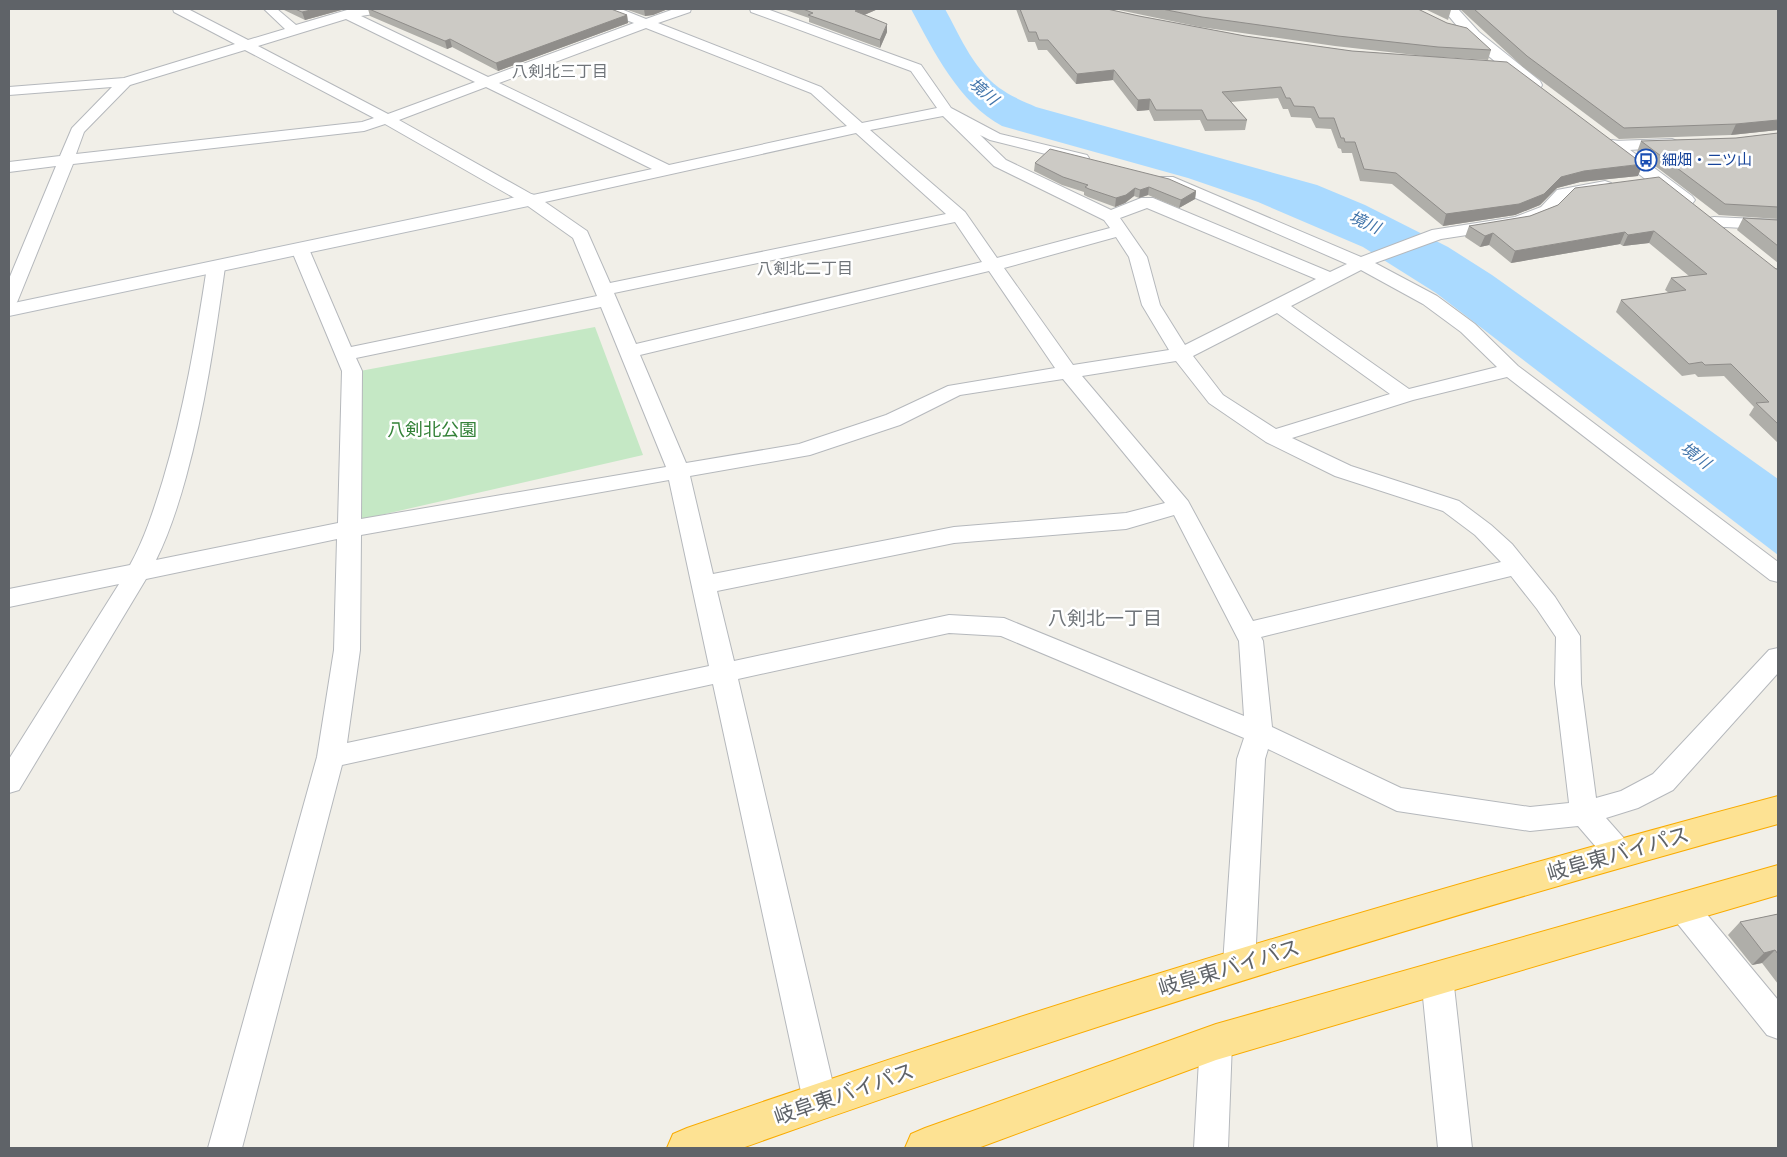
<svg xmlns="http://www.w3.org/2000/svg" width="1787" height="1157" font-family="'Alegreya Sans','Noto Sans JP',sans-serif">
<rect width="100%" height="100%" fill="#f1efe8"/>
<path fill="#c5e8c5" d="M 595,327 L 643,455 L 359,520 L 360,371 Z"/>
<path fill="#aadaff" d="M 911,9 L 945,9 C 961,38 975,73 1004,91 C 1014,98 1026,102 1036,107 L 1317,185 L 1365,205 L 1448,247 L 1492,275 L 1778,479 L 1778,555 L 1436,293 L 1363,247 L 1258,202 L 1188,178 L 1002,126 C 959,103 933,50 911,9 Z"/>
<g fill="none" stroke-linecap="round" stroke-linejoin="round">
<g stroke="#b5b8bc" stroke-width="2">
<path id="street" d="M 173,9 L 188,9 L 248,40 L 285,29 L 264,9 L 277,9 L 296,25 L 347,10 L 388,9 L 387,12 L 361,16 L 488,77 L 634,23 L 605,12 L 604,9 L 621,9 L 646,19 L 674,9 L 691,9 L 690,12 L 658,23 L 821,87 L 862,123 L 937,108 L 911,71 L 751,12 L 750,9 L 767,9 L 921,65 L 951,108 L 1000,134 L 1087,155 L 1089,158 L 1087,161 L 1081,163 L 990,140 L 980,135 L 1006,160 L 1111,210 L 1141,198 L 1153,198 L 1330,272 L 1347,264 L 1161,183 L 1159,180 L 1161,177 L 1173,177 L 1361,257 L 1432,230 L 1515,217 L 1541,207 L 1557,190 L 1605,181 L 1611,183 L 1613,186 L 1611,189 L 1568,197 L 1553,215 L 1525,226 L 1441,239 L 1375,263 L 1437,296 L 1475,324 L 1518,366 L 1778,562 L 1778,582 L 1770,580 L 1507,377 L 1413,400 L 1292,438 L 1351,466 L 1459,501 L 1491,525 L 1512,544 L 1555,597 L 1580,636 L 1581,684 L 1596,798 L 1621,791 L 1653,774 L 1769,650 L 1778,648 L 1778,673 L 1673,790 L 1638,808 L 1606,818 L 1629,844 L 1633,853 L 1629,862 L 1619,865 L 1609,862 L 1578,826 L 1530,831 L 1397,811 L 1268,749 L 1265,759 L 1255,964 L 1250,974 L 1239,978 L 1228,974 L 1223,964 L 1237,759 L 1244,738 L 1001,636 L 949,633 L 738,679 L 837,1101 L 832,1113 L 820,1118 L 808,1113 L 803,1101 L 713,684 L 342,765 L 242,1148 L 208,1148 L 317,757 L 334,650 L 337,539 L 146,579 L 19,790 L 9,793 L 9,759 L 119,584 L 9,607 L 9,589 L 130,565 C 145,538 154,509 163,480 C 184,410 196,339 207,267 L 210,263 L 216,262 L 222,263 L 225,267 C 215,338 205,408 186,477 C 178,506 169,534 156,560 L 338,523 L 342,371 L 291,249 L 294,245 L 300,244 L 306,245 L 309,249 L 351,347 L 597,296 L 573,238 L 525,204 L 385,124 L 364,131 L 73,164 L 18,300 L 16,304 L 9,305 L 9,279 L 56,166 L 9,172 L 9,162 L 60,156 L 72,128 L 112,87 L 9,95 L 9,87 L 124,78 L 235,44 L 174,12 ZM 346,19 L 475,82 L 388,114 L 258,46 ZM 646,28 L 811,93 L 847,126 L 669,165 L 499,83 ZM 245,50 L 374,118 L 362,122 L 76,154 L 84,132 L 130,85 ZM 486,87 L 652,169 L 533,195 L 399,120 ZM 943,116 L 994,166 L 1104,220 L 1110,228 L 997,258 L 965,212 L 870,130 ZM 856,133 L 946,214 L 610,283 L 587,231 L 545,202 ZM 1147,208 L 1316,279 L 1185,345 L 1160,305 L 1147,257 L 1120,218 ZM 955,222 L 982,262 L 636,344 L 614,293 ZM 1116,237 L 1129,257 L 1142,305 L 1169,350 L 1073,365 L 1004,268 ZM 1361,270 L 1423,304 L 1461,332 L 1497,367 L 1409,389 L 1291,306 ZM 989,271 L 1055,368 L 948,386 L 886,415 L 799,444 L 686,463 L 640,355 ZM 601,307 L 666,467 L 361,519 L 362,371 L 356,358 ZM 1277,313 L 1390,394 L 1276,429 L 1223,395 L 1193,356 ZM 1176,361 L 1209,403 L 1266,442 L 1335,476 L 1443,511 L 1475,535 L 1501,562 L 1253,621 L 1188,501 L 1082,376 ZM 1063,379 L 1165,503 L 1126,513 L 954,527 L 713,574 L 690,476 L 810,455 L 900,425 L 960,395 ZM 669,480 L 709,666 L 347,743 L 360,650 L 361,535 ZM 1174,515 L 1239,641 L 1244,716 L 1004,618 L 949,615 L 734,661 L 717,591 L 954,543 L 1126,529 ZM 1511,576 L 1537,609 L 1556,637 L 1555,684 L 1569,803 L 1530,807 L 1401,788 L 1272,727 L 1263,641 L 1261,637 Z
M 1672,139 L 1677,141 L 1680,144 L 1677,147 L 1613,151 L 1608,149 L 1605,146 L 1608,143 L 1613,141 Z
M 1714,217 L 1778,220 L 1778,230 L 1708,226 L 1706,222 L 1708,218 Z
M 1684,896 L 1695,900 L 1778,1000 L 1778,1039 L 1767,1035 L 1673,918 L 1669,909 L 1673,900 Z
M 1437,962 L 1448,967 L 1453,977 L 1472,1148 L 1438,1148 L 1421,977 L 1426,967 Z
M 1216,1026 L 1228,1031 L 1232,1042 L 1228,1148 L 1194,1148 L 1200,1042 L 1204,1031 Z"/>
</g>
<g stroke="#b6babf" stroke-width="2">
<path id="secondary" d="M 1443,9 L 1458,9 L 1479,32 L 1540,81 L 1542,85 L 1540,89 L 1528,89 L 1467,38 Z
M 1612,140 L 1618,141 L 1692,196 L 1695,200 L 1692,204 L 1685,206 L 1678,204 L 1606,149 L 1603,145 L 1606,141 Z
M 531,194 L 538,196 L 541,200 L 538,204 L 9,316 L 9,304 Z"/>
</g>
<g stroke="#f9ab00" stroke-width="2">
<path id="highway" d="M 1778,796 L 1778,824 C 1429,920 1083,1026 742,1148 L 667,1148 L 673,1134 L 687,1128 C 1046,1003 1411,894 1778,796 Z
M 1778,865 L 1778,895 L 1216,1060 L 978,1148 L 905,1148 L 911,1134 L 925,1128 L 1216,1024 Z"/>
</g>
<use href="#street" fill="#fff" fill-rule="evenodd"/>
<use href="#secondary" fill="#fff" fill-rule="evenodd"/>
<use href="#highway" fill="#fde293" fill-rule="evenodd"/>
</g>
<path fill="#afaea9" d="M 282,9 L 345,9 L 305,20 Z
M 368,9 L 627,15 L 628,23 L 498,71 L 452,47 L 447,49 L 370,16 Z
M 625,9 L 668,9 L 653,15 L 645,16 Z
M 783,9 L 878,9 L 864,15 L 887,32 L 880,48 L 809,22 L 809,18 Z
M 1016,9 L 1107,9 L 1139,16 L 1245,36 L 1352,51 L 1433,57 L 1335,46 L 1200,27 L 1114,9 L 1418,9 L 1491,50 L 1488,60 L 1440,57 L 1638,176 L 1580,182 L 1557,188 L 1540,205 L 1515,215 L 1443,226 L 1392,184 L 1360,181 L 1352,153 L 1342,153 L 1341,149 L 1338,148 L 1331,129 L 1316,128 L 1311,118 L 1291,117 L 1288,109 L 1283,109 L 1278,98 L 1231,102 L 1247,120 L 1245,130 L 1205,131 L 1200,120 L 1154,121 L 1149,110 L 1137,111 L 1113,80 L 1076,84 L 1047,50 L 1038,50 L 1035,42 L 1028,42 Z
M 1425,9 L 1451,9 L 1451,10 L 1448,20 Z
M 1460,9 L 1778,9 L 1778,130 L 1731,135 L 1619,139 L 1523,67 Z
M 1778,133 L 1778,219 L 1719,215 L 1637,152 L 1641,141 L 1736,138 Z
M 1035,163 L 1196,191 L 1195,199 L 1179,208 L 1148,195 L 1139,198 L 1134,196 L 1125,203 L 1115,207 L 1088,197 L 1084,195 L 1084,192 L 1062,185 L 1034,171 Z
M 1575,188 L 1778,269 L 1778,443 L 1749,415 L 1754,407 L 1724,376 L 1698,377 L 1695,374 L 1682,376 L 1616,312 L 1621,300 L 1669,293 L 1665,290 L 1671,278 L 1689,276 L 1649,243 L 1623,246 L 1620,244 L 1511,263 L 1489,245 L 1480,247 L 1465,237 L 1469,226 L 1530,216 L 1558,205 Z
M 1743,218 L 1778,220 L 1778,263 L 1737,230 Z
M 1778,914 L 1778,984 L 1762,963 L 1752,965 L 1728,935 L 1740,922 Z"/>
<path fill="#8f8d8a" d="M 315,9 L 345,9 L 305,20 L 302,12 Z
M 644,9 L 668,9 L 653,15 L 645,16 Z
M 860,9 L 878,9 L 855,19 L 855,11 Z
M 627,15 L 628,23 L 498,71 L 496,63 Z
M 887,24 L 887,32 L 880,48 L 880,40 Z
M 450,39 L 452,47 L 447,49 L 445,41 Z
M 1114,70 L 1113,80 L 1076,84 L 1077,74 Z
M 1150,99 L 1149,110 L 1137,111 L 1138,100 Z
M 1778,120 L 1778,130 L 1731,135 L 1736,124 Z
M 1643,164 L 1638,176 L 1580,182 L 1557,188 L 1540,205 L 1515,215 L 1443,226 L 1446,214 L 1561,177 L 1584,171 Z
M 1149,187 L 1148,195 L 1139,198 L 1140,190 Z
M 1135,188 L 1134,196 L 1125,203 L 1115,207 L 1116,198 Z
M 1196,191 L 1195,199 L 1179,208 L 1181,200 Z
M 1654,231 L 1649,243 L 1623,246 L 1628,235 Z
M 1625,232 L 1620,244 L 1511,263 L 1515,251 Z
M 1493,233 L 1489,245 L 1480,247 L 1485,236 Z
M 1775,950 L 1762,963 L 1752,965 L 1764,953 Z"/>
<path fill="#cccac5" stroke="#8f8d8a" d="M 295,9 L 315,9 L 302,12 Z
M 369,9 L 611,9 L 627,15 L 496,63 L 450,39 L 445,41 Z
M 803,9 L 860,9 L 855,11 L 887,24 L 880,40 L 808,15 L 813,13 Z
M 1020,9 L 1107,9 L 1139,16 L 1245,36 L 1352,51 L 1507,62 L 1643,164 L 1584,171 L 1561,177 L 1544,194 L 1519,204 L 1446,214 L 1396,173 L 1364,169 L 1355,142 L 1345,142 L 1344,138 L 1341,138 L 1334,118 L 1319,118 L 1314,107 L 1294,106 L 1290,98 L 1286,98 L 1281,87 L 1222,92 L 1247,120 L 1207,120 L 1202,110 L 1156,110 L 1150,99 L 1138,100 L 1114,70 L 1077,74 L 1048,40 L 1039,40 L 1036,32 L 1029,32 Z
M 1162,9 L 1418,9 L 1447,23 L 1467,28 L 1491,50 L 1438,47 L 1338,36 L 1202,17 Z
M 1474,9 L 1778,9 L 1778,120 L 1736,124 L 1624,128 L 1527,56 Z
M 1778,133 L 1778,207 L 1725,204 L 1641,141 L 1736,138 Z
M 1050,149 L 1169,179 L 1196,191 L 1181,200 L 1149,187 L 1140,190 L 1135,188 L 1126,195 L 1116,198 L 1089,189 L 1085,187 L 1088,185 L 1063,177 L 1035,163 Z
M 1659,177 L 1776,269 L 1778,269 L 1778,424 L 1756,403 L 1769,402 L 1731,364 L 1705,365 L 1702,362 L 1689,364 L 1621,300 L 1686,290 L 1671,278 L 1707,274 L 1654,231 L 1628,235 L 1625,232 L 1515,251 L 1493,233 L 1485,236 L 1469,226 L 1530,216 L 1558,205 L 1575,188 Z
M 1743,218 L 1778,220 L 1778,246 Z
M 1778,914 L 1778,954 L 1775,950 L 1764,953 L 1740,922 Z"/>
<defs>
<g id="bus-ring" transform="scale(1.125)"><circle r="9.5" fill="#fff" stroke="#1a4fb4" stroke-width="1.5"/><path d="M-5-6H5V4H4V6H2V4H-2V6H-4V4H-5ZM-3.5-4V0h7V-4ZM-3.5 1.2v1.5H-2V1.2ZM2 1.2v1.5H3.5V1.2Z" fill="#1a4fb4"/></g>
</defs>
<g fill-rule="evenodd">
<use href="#bus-ring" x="1646" y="160"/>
</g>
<g text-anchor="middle" stroke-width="5" stroke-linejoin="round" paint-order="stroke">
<g font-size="15" fill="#164399" stroke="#fff" text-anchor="start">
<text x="1662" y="165">細畑・二ツ山</text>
</g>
<g font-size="16" fill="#70757a" stroke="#fff">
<text x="560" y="77">八剣北三丁目</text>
<text x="805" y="274">八剣北二丁目</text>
</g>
<g font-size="16" font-style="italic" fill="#4174aa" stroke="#fff">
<text transform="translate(984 91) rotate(40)" y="6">境川</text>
<text transform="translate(1365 222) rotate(24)" y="6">境川</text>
<text transform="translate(1696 455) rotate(37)" y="6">境川</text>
</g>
<g font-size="18" fill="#348238" stroke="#fff">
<text x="432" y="436">八剣北公園</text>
</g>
<g font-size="19" fill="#70757a" stroke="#fff">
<text x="1105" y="625">八剣北一丁目</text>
</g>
<g font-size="21" fill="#5f6368" stroke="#fff">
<text transform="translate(1618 854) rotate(-16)" y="7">岐阜東バイパス</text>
<text transform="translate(1229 968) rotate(-17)" y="7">岐阜東バイパス</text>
<text transform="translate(844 1094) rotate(-19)" y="7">岐阜東バイパス</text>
</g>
</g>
<rect width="1787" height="1157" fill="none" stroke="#5f6368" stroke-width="20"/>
</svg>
